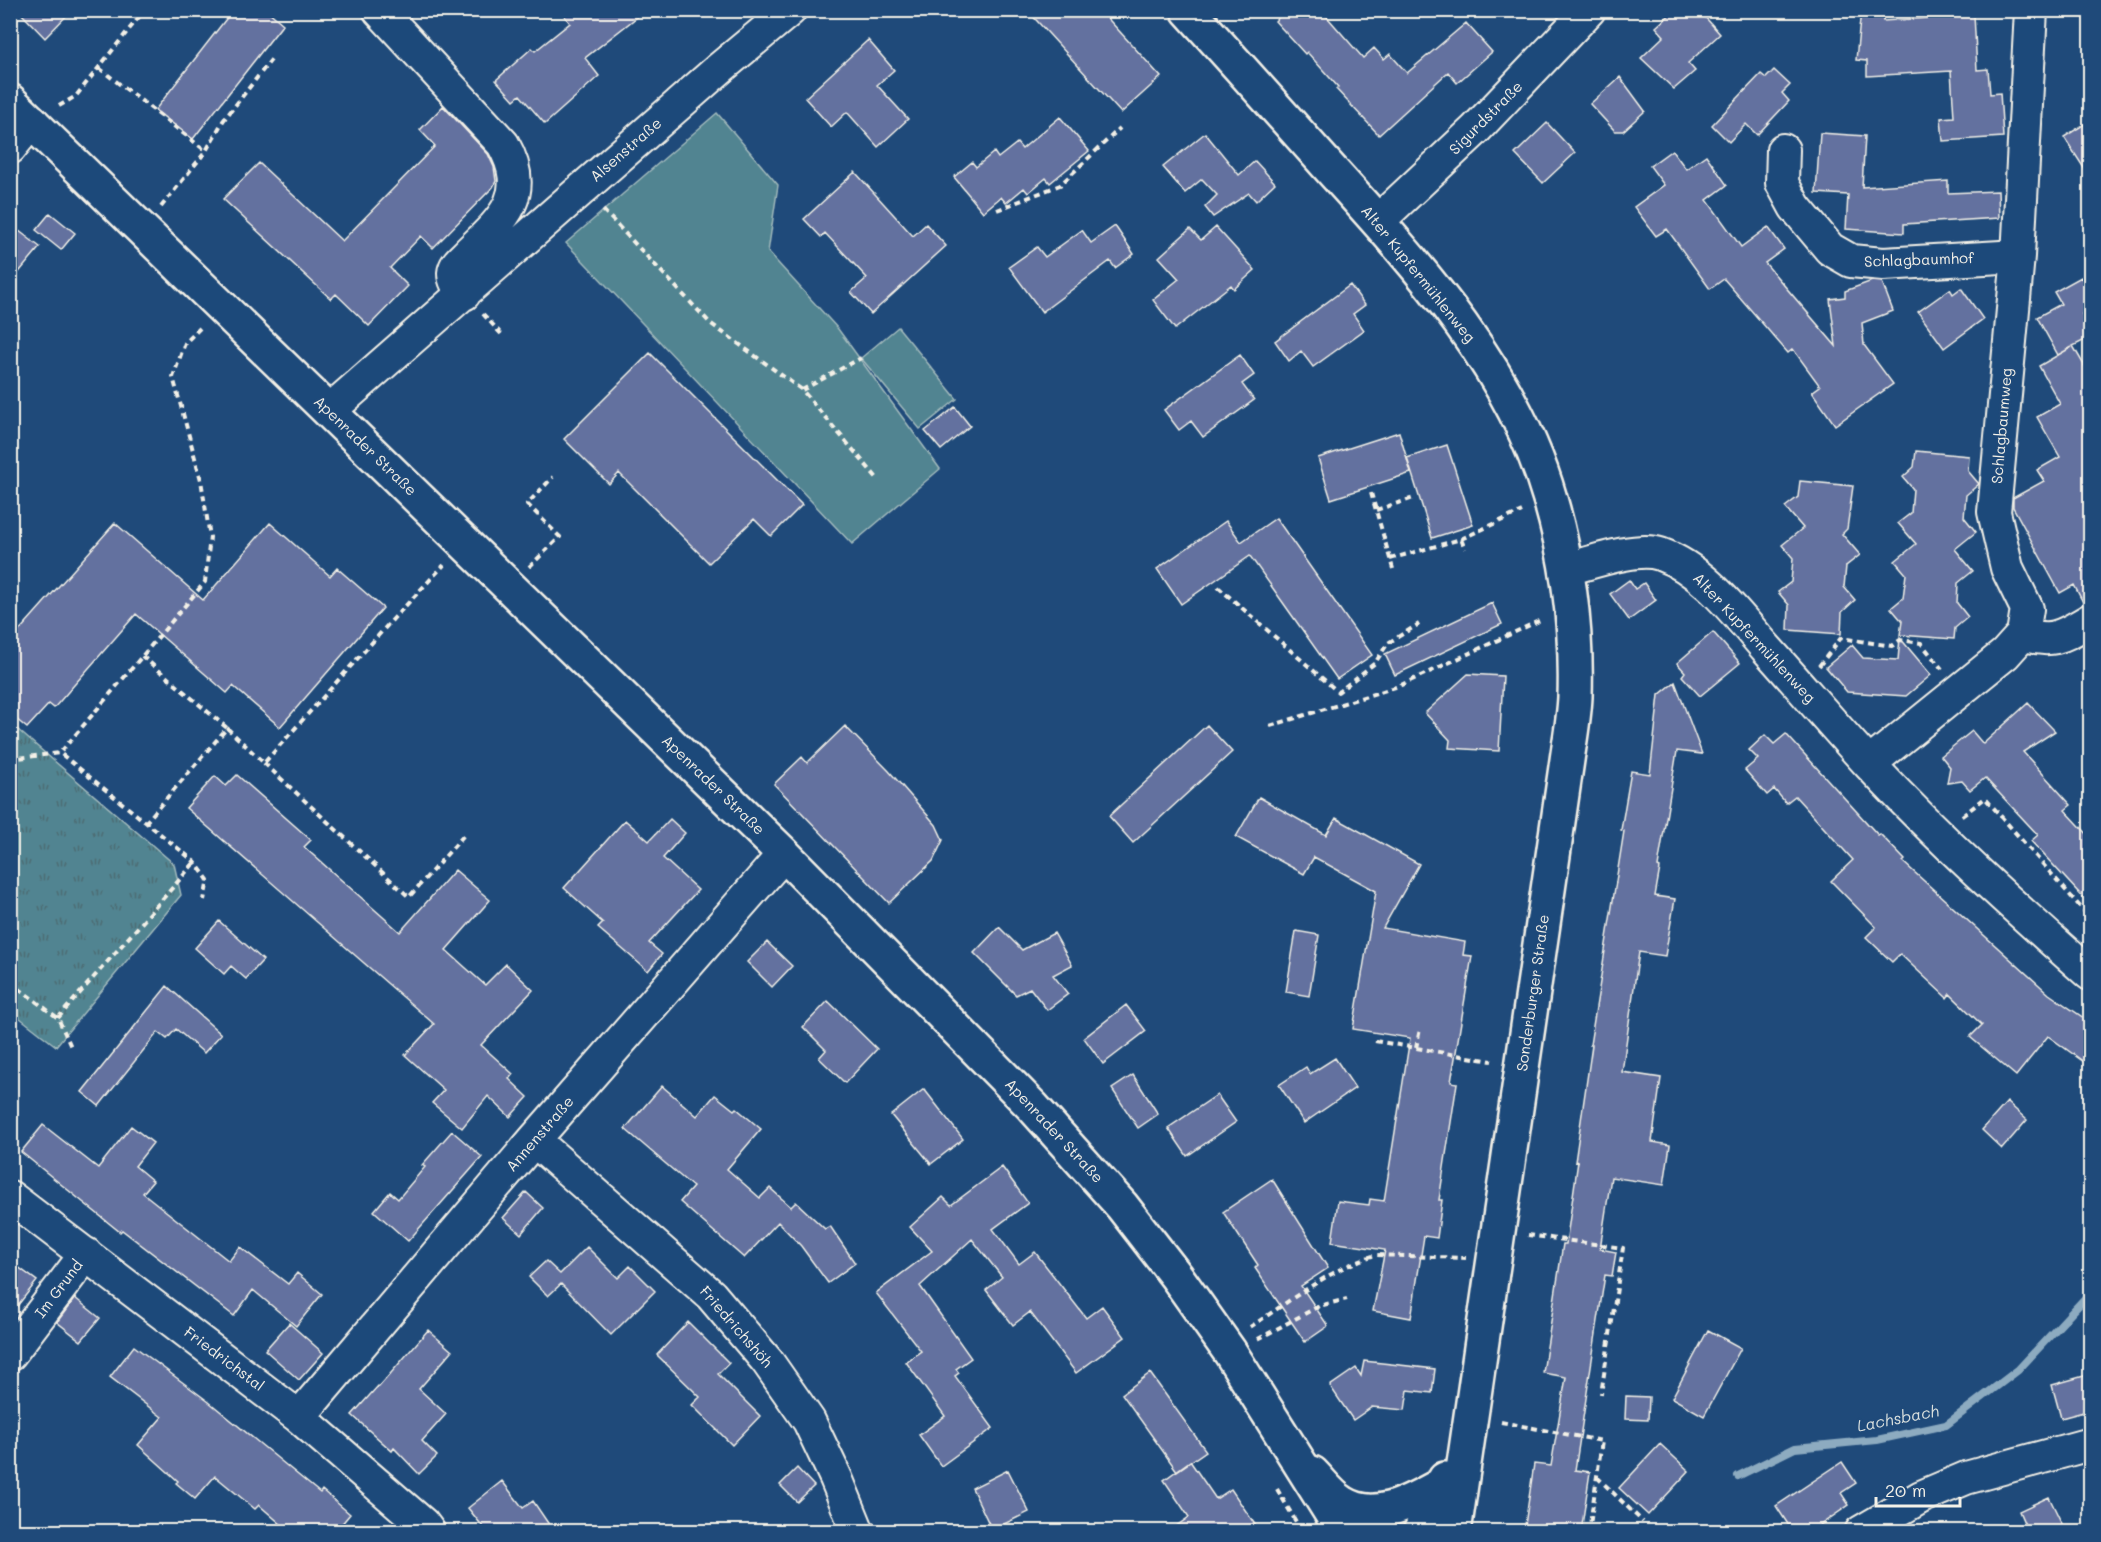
<svg xmlns="http://www.w3.org/2000/svg" width="2101" height="1542" font-family="Mali,sans-serif">
<defs>
<pattern id="park-tufts" width="24" height="20" patternUnits="userSpaceOnUse" patternTransform="scale(1.5)"><rect width="24" height="20" fill="#518491"/><path d="M3 7l-1-3M5 7V3M7 7l1-3M15 17l-1-3M17 17v-4M19 17l1-3" fill="none" stroke="#4e6c73"/></pattern>
</defs>
<rect width="100%" height="100%" fill="#1f4a7a"/>
<filter id="ink" filterUnits="userSpaceOnUse"><feTurbulence type="fractalNoise" baseFrequency=".0167" numOctaves="2"/><feDisplacementMap in="SourceGraphic" scale="12" xChannelSelector="R" yChannelSelector="G"/><feConvolveMatrix kernelMatrix="1 2 1 2 8 2 1 2 1" color-interpolation-filters="sRGB"/></filter>
<g filter="url(#ink)">
<path fill="#518491" stroke="#a2babc" stroke-width="1.5" d="M 717,113 L 778,185 L 768,252 L 838,329 L 940,469 L 852,544 L 566,243 Z
M 898,327 L 957,399 L 920,429 L 861,358 Z"/>
<path fill="url(#park-tufts)" stroke="#a2babc" stroke-width="1.5" d="M 10,723 L 174,864 L 181,895 L 56,1046 L 11,1011 Z"/>
<g fill="none" stroke-linecap="round" stroke-linejoin="round">
<path stroke="#8dabc0" stroke-width="8" d="M 1738,1476 L 1795,1448 L 1877,1440 L 1946,1425 L 2018,1370 L 2090,1293"/>
</g>
<path fill="#63719f" stroke="#f4f1e8" stroke-width="1.5" d="M 18,10 L 72,10 L 45,38 Z
M 233,10 L 267,10 L 283,24 L 193,139 L 155,110 Z
M 560,10 L 646,10 L 585,58 L 599,76 L 545,124 L 520,95 L 514,100 L 496,80 L 532,48 L 535,51 L 570,23 Z
M 1027,10 L 1100,10 L 1161,77 L 1121,113 Z
M 1286,10 L 1321,10 L 1363,58 L 1374,48 L 1384,59 L 1390,54 L 1407,73 L 1466,23 L 1492,52 L 1457,83 L 1448,72 L 1379,135 L 1336,89 L 1338,87 L 1307,52 L 1305,54 L 1275,21 Z
M 1675,10 L 1699,10 L 1720,34 L 1688,63 L 1695,71 L 1674,89 L 1641,58 L 1664,36 L 1656,27 Z
M 1861,10 L 1884,10 L 1883,21 L 1974,15 L 1977,70 L 1988,69 L 1990,94 L 2000,93 L 2003,137 L 1943,141 L 1941,118 L 1954,117 L 1951,71 L 1867,76 L 1867,61 L 1856,60 Z
M 868,40 L 894,70 L 877,85 L 908,119 L 878,147 L 847,112 L 831,127 L 805,98 Z
M 1774,70 L 1790,85 L 1782,93 L 1789,101 L 1757,135 L 1746,124 L 1729,142 L 1712,125 L 1761,74 L 1766,78 Z
M 1620,77 L 1645,111 L 1623,131 L 1615,131 L 1590,104 Z
M 443,106 L 488,154 L 494,167 L 496,181 L 493,187 L 433,248 L 421,236 L 390,268 L 408,286 L 369,326 L 336,294 L 331,299 L 223,199 L 259,163 L 342,241 L 435,146 L 420,130 Z
M 1060,117 L 1089,151 L 1050,183 L 1046,178 L 1028,193 L 1024,188 L 1006,203 L 1001,197 L 983,212 L 954,177 L 972,162 L 976,167 L 994,152 L 998,158 L 1017,143 L 1022,149 Z
M 2091,120 L 2091,179 L 2064,137 Z
M 1547,123 L 1575,153 L 1543,183 L 1515,154 Z
M 1205,133 L 1239,175 L 1255,161 L 1275,183 L 1256,201 L 1249,193 L 1213,217 L 1205,207 L 1217,195 L 1202,179 L 1185,193 L 1163,167 Z
M 1820,133 L 1865,136 L 1862,187 L 1948,181 L 1948,193 L 1998,191 L 1999,218 L 1904,224 L 1904,233 L 1846,229 L 1848,195 L 1816,193 Z
M 1672,150 L 1686,169 L 1706,155 L 1727,185 L 1707,200 L 1741,247 L 1768,227 L 1784,249 L 1765,263 L 1836,346 L 1830,299 L 1845,297 L 1845,291 L 1872,281 L 1882,282 L 1893,311 L 1862,323 L 1864,345 L 1893,384 L 1835,425 L 1812,392 L 1820,386 L 1793,349 L 1788,353 L 1724,279 L 1710,289 L 1667,229 L 1656,236 L 1634,207 L 1664,185 L 1650,166 Z
M 855,172 L 913,236 L 926,224 L 946,246 L 871,314 L 851,292 L 867,278 L 825,233 L 821,237 L 804,219 Z
M 50,213 L 75,233 L 61,250 L 36,230 Z
M 10,224 L 40,247 L 10,283 Z
M 1115,226 L 1134,254 L 1115,268 L 1110,261 L 1042,312 L 1009,267 L 1037,247 L 1045,257 L 1082,230 L 1091,243 Z
M 1216,227 L 1255,270 L 1234,289 L 1231,285 L 1175,329 L 1153,300 L 1179,279 L 1159,257 L 1190,229 L 1201,240 Z
M 2081,277 L 2091,295 L 2091,310 L 2082,314 L 2091,329 L 2091,337 L 2073,346 L 2091,377 L 2091,602 L 2084,604 L 2074,585 L 2060,593 L 2013,507 L 2013,498 L 2044,481 L 2037,470 L 2060,457 L 2037,417 L 2060,404 L 2039,366 L 2072,347 L 2058,355 L 2037,317 L 2061,304 L 2054,292 Z
M 1350,285 L 1365,305 L 1353,314 L 1364,330 L 1313,367 L 1301,351 L 1289,361 L 1275,341 Z
M 1961,288 L 1983,319 L 1944,348 L 1918,312 L 1950,289 L 1953,294 Z
M 650,353 L 802,505 L 771,536 L 754,519 L 709,563 L 619,473 L 609,484 L 564,439 Z
M 1240,355 L 1254,375 L 1242,384 L 1254,400 L 1203,437 L 1191,421 L 1179,430 L 1164,410 Z
M 955,407 L 970,426 L 941,450 L 925,431 Z
M 1399,432 L 1411,473 L 1331,499 L 1318,458 Z
M 1447,445 L 1473,525 L 1432,538 L 1407,458 Z
M 1916,451 L 1969,456 L 1968,471 L 1979,484 L 1966,495 L 1964,517 L 1976,532 L 1955,549 L 1973,571 L 1958,583 L 1957,603 L 1968,617 L 1955,628 L 1954,639 L 1900,635 L 1902,621 L 1891,608 L 1903,598 L 1906,574 L 1895,561 L 1916,544 L 1898,523 L 1911,513 L 1913,489 L 1903,477 L 1914,467 Z
M 1800,481 L 1853,486 L 1847,529 L 1842,534 L 1860,555 L 1846,566 L 1844,587 L 1855,600 L 1842,612 L 1841,634 L 1788,630 L 1789,605 L 1778,592 L 1791,582 L 1793,558 L 1782,545 L 1803,528 L 1785,507 L 1798,497 Z
M 1276,518 L 1372,655 L 1337,679 L 1250,556 L 1181,604 L 1157,569 L 1226,521 L 1241,542 Z
M 115,523 L 203,600 L 270,523 L 330,576 L 337,568 L 383,608 L 280,727 L 233,686 L 227,693 L 136,614 L 54,708 L 49,704 L 27,728 L 10,714 L 10,641 Z
M 1629,580 L 1635,589 L 1644,583 L 1656,600 L 1629,620 L 1610,594 Z
M 1492,603 L 1502,624 L 1395,675 L 1385,654 Z
M 1713,632 L 1740,663 L 1700,696 L 1682,676 L 1685,672 L 1677,663 Z
M 1900,638 L 1931,675 L 1906,696 L 1847,692 L 1826,667 L 1852,645 L 1863,658 L 1898,660 Z
M 1468,674 L 1503,676 L 1499,751 L 1449,748 L 1450,740 L 1425,713 Z
M 1675,682 L 1702,754 L 1677,751 L 1658,867 L 1660,868 L 1655,896 L 1675,899 L 1665,956 L 1639,952 L 1622,1072 L 1661,1078 L 1652,1142 L 1670,1145 L 1664,1185 L 1611,1177 L 1600,1249 L 1616,1252 L 1612,1276 L 1605,1275 L 1575,1470 L 1590,1472 L 1581,1532 L 1524,1532 L 1534,1464 L 1551,1466 L 1566,1377 L 1543,1373 L 1563,1244 L 1566,1244 L 1578,1161 L 1575,1162 L 1592,1045 L 1590,1045 L 1624,831 L 1621,830 L 1631,771 L 1650,774 L 1659,695 Z
M 2028,703 L 2055,731 L 2023,752 L 2071,805 L 2065,810 L 2091,838 L 2091,906 L 2031,841 L 2038,835 L 1985,778 L 1970,790 L 1962,781 L 1947,783 L 1950,767 L 1941,756 L 1972,731 L 1983,744 Z
M 1207,725 L 1232,752 L 1133,843 L 1109,816 Z
M 845,726 L 889,771 L 936,825 L 943,840 L 933,861 L 889,903 L 774,784 L 802,757 L 807,763 Z
M 1786,734 L 1878,835 L 1880,834 L 1905,860 L 1903,862 L 2049,994 L 2091,1023 L 2091,1067 L 2048,1036 L 2016,1076 L 1970,1037 L 1982,1025 L 1950,994 L 1947,998 L 1900,954 L 1892,962 L 1866,937 L 1876,927 L 1831,881 L 1853,860 L 1795,796 L 1786,803 L 1774,789 L 1767,795 L 1745,770 L 1758,759 L 1749,750 L 1765,735 L 1774,744 Z
M 237,775 L 311,840 L 304,847 L 400,932 L 455,870 L 490,900 L 446,950 L 485,985 L 506,964 L 533,990 L 481,1045 L 513,1074 L 509,1079 L 528,1097 L 510,1117 L 488,1096 L 462,1128 L 432,1103 L 444,1090 L 405,1055 L 434,1024 L 186,808 L 215,776 L 226,786 Z
M 1259,797 L 1326,835 L 1336,818 L 1419,864 L 1383,928 L 1465,942 L 1463,955 L 1472,956 L 1451,1082 L 1457,1083 L 1439,1200 L 1442,1200 L 1437,1238 L 1424,1236 L 1411,1318 L 1373,1311 L 1385,1250 L 1332,1242 L 1338,1201 L 1369,1205 L 1370,1199 L 1384,1201 L 1410,1038 L 1353,1029 L 1376,891 L 1314,857 L 1304,874 L 1236,837 Z
M 670,819 L 685,833 L 663,858 L 698,890 L 649,943 L 662,954 L 648,971 L 598,928 L 603,923 L 564,888 L 625,820 L 649,841 Z
M 219,921 L 263,960 L 246,979 L 231,966 L 224,974 L 195,948 Z
M 999,927 L 1022,950 L 1054,933 L 1072,965 L 1053,975 L 1068,994 L 1047,1010 L 1030,988 L 1016,995 L 974,953 Z
M 1296,931 L 1319,935 L 1309,996 L 1286,992 Z
M 767,942 L 792,966 L 772,987 L 747,962 Z
M 167,986 L 221,1034 L 204,1053 L 176,1029 L 167,1039 L 158,1032 L 99,1106 L 82,1092 Z
M 828,1001 L 877,1049 L 845,1083 L 819,1058 L 826,1050 L 803,1027 Z
M 1126,1005 L 1146,1031 L 1103,1064 L 1084,1038 Z
M 1335,1058 L 1355,1088 L 1304,1123 L 1279,1085 L 1306,1067 L 1310,1074 Z
M 1133,1075 L 1158,1114 L 1138,1128 L 1112,1089 Z
M 662,1086 L 697,1116 L 715,1095 L 734,1110 L 736,1108 L 761,1129 L 727,1169 L 760,1198 L 770,1188 L 791,1207 L 796,1202 L 825,1229 L 830,1226 L 855,1263 L 828,1283 L 801,1246 L 778,1222 L 744,1258 L 680,1202 L 693,1187 L 625,1129 Z
M 924,1089 L 963,1139 L 931,1164 L 891,1115 Z
M 1217,1095 L 1236,1122 L 1187,1156 L 1168,1128 Z
M 2007,1102 L 2027,1120 L 2002,1149 L 1982,1130 Z
M 43,1125 L 98,1168 L 131,1126 L 153,1143 L 135,1166 L 153,1181 L 143,1193 L 229,1261 L 240,1247 L 288,1284 L 297,1273 L 322,1294 L 296,1326 L 253,1290 L 234,1316 L 122,1230 L 120,1232 L 21,1152 Z
M 452,1131 L 482,1157 L 408,1241 L 374,1211 L 390,1192 L 398,1199 L 425,1167 L 422,1165 Z
M 1002,1167 L 1028,1203 L 993,1229 L 1019,1264 L 1035,1252 L 1086,1318 L 1102,1306 L 1125,1337 L 1076,1373 L 1030,1312 L 1013,1325 L 986,1290 L 1002,1277 L 972,1239 L 920,1286 L 971,1358 L 956,1369 L 959,1373 L 955,1376 L 993,1428 L 941,1466 L 919,1435 L 945,1416 L 906,1362 L 921,1351 L 876,1293 L 932,1251 L 910,1227 L 943,1197 L 951,1205 Z
M 1272,1179 L 1328,1268 L 1301,1286 L 1328,1326 L 1305,1342 L 1255,1268 L 1258,1265 L 1223,1212 Z
M 526,1192 L 543,1208 L 521,1234 L 503,1218 Z
M 587,1247 L 618,1278 L 630,1266 L 655,1291 L 611,1335 L 561,1284 L 548,1296 L 529,1277 L 546,1261 L 560,1274 Z
M 10,1261 L 37,1281 L 10,1315 Z
M 75,1298 L 100,1318 L 81,1341 L 57,1322 Z
M 688,1322 L 729,1363 L 718,1374 L 760,1416 L 732,1445 L 692,1405 L 700,1397 L 657,1355 Z
M 289,1323 L 323,1353 L 299,1380 L 265,1350 Z
M 428,1330 L 452,1351 L 419,1389 L 446,1414 L 422,1441 L 437,1456 L 419,1474 L 394,1448 L 392,1451 L 352,1415 L 378,1386 L 379,1387 Z
M 1708,1330 L 1741,1348 L 1704,1416 L 1672,1398 Z
M 134,1346 L 209,1402 L 320,1493 L 322,1490 L 350,1514 L 335,1532 L 290,1532 L 259,1505 L 255,1509 L 215,1476 L 195,1499 L 176,1483 L 178,1481 L 138,1445 L 162,1417 L 110,1377 Z
M 1364,1361 L 1435,1369 L 1432,1393 L 1408,1390 L 1405,1410 L 1372,1407 L 1353,1420 L 1330,1386 L 1356,1368 L 1361,1376 Z
M 1150,1373 L 1206,1451 L 1177,1471 L 1122,1394 Z
M 2091,1374 L 2091,1410 L 2061,1418 L 2052,1385 Z
M 1626,1396 L 1649,1397 L 1648,1420 L 1625,1419 Z
M 1660,1444 L 1689,1471 L 1648,1515 L 1619,1488 Z
M 1190,1461 L 1216,1499 L 1231,1489 L 1260,1532 L 1168,1532 L 1189,1517 L 1164,1480 Z
M 1842,1462 L 1856,1483 L 1841,1493 L 1849,1505 L 1810,1532 L 1793,1532 L 1776,1506 Z
M 797,1468 L 814,1486 L 797,1502 L 780,1485 Z
M 1008,1470 L 1029,1512 L 992,1530 L 972,1488 Z
M 502,1481 L 523,1508 L 533,1501 L 554,1532 L 487,1532 L 468,1508 Z
M 2049,1497 L 2066,1532 L 2028,1532 L 2019,1511 Z"/>
<g fill="none" stroke-linecap="round" stroke-linejoin="round">
<g stroke="#f4f1e8" stroke-width="36">
<path id="minor" d="M 379,10 L 503,144 C 531,193 505,218 470,251 C 464,258 455,263 454,273 C 454,282 459,287 464,294
M 10,148 L 32,121
M 1783,150 L 1782,183 L 1795,207 L 1830,249 L 1851,261 L 1883,264 L 2018,256
M 1378,221 L 1475,130 L 1589,10
M 329,411 L 719,69 L 790,10
M 1567,569 C 1590,563 1637,546 1660,554 C 1705,570 1737,615 1767,649 C 1802,688 1835,727 1870,765 C 1939,839 2014,907 2090,974
M 2023,634 C 2054,644 2064,635 2090,620
M 1869,764 L 2005,654 L 2023,634 L 2027,609 L 2007,568 L 1994,512 L 2018,256 L 2031,10
M 534,1140 L 711,1295 L 767,1361 L 809,1421 L 836,1478 L 858,1532
M 10,1197 L 299,1417 L 423,1524 L 429,1532
M 10,1354 L 86,1254
M 299,1417 L 534,1140 L 784,854
M 1861,1532 L 1921,1497 L 1966,1478 L 2090,1444"/>
</g>
<g stroke="#f4f1e8" stroke-width="38">
<path id="tertiary" d="M 1188,10 C 1237,64 1286,119 1334,173 C 1421,269 1514,372 1550,499 C 1569,564 1577,630 1575,697 C 1574,718 1570,739 1567,760 L 1454,1532
M 1312,1473 C 1322,1483 1331,1496 1343,1503 C 1376,1524 1413,1500 1443,1484
M 1420,1532 L 1445,1479"/>
</g>
<g stroke="#f4f1e8" stroke-width="38">
<path id="secondary" d="M 10,101 L 784,854 L 1032,1106 L 1122,1206 L 1177,1277 L 1230,1352 L 1343,1532"/>
</g>
<path stroke="#f4f1e8" stroke-width="4" stroke-dasharray="6 4.5" stroke-linecap="butt" d="M 99,68 L 206,151
M 59,106 L 76,96 L 143,12 L 143,10
M 161,207 L 206,151 L 223,121 L 274,56
M 603,210 L 710,323 L 802,390 L 877,478
M 997,210 L 1060,185 L 1120,128
M 483,314 L 503,336
M 200,328 L 185,343 L 173,377 L 201,480 L 210,537 L 205,582 L 60,753 L 195,862 L 208,880 L 204,900
M 802,390 L 861,358
M 1371,493 L 1393,569
M 1376,510 L 1414,498
M 1461,539 L 1465,549
M 1390,559 L 1461,539 L 1522,511
M 529,567 L 560,537 L 527,504 L 553,477
M 1218,587 L 1338,692 L 1375,663 L 1388,643 L 1419,624
M 142,656 L 227,728 L 146,822
M 1819,666 L 1841,638 L 1892,646 L 1900,640 L 1921,643 L 1942,669
M 1270,726 L 1399,686 L 1543,619
M 227,728 L 264,763 L 394,618 L 444,565
M 10,759 L 60,753
M 264,763 L 409,897 L 465,834
M 1962,816 L 1985,798 L 2090,918
M 10,982 L 58,1018 L 72,1049
M 58,1018 L 195,862
M 1375,1041 L 1492,1061
M 1416,1048 L 1420,1029
M 1528,1235 L 1623,1248 L 1601,1394
M 1250,1327 C 1289,1302 1332,1267 1376,1255 L 1466,1258
M 1258,1339 L 1319,1306 L 1347,1299
M 1501,1422 L 1602,1441 L 1589,1532
M 1597,1477 L 1643,1522
M 1277,1489 L 1302,1532"/>
<use href="#minor" stroke="#1f4a7a" stroke-width="32"/>
<use href="#tertiary" stroke="#1f4a7a" stroke-width="33"/>
<use href="#secondary" stroke="#1f4a7a" stroke-width="33"/>
</g>
</g>
<g text-anchor="middle" stroke-width="4.5" stroke-linejoin="round" paint-order="stroke">
<g font-size="15" fill="#f4f1e8" stroke="#1f4a7a">
<text transform="translate(1486 118) rotate(-45)" y="5">Sigurdstraße</text>
<text transform="translate(626 150) rotate(-41)" y="5">Alsenstraße</text>
<text transform="translate(1919 260) rotate(-2)" y="5">Schlagbaumhof</text>
<text transform="translate(1418 274) rotate(51)" y="5">Alter Kupfermühlenweg</text>
<text transform="translate(2002 426) rotate(-85)" y="5">Schlagbaumweg</text>
<text transform="translate(365 446) rotate(44)" y="5">Apenrader Straße</text>
<text transform="translate(1754 638) rotate(47)" y="5">Alter Kupfermühlenweg</text>
<text transform="translate(713 785) rotate(44)" y="5">Apenrader Straße</text>
<text transform="translate(1533 993) rotate(-82)" y="5">Sonderburger Straße</text>
<text transform="translate(1054 1131) rotate(47)" y="5">Apenrader Straße</text>
<text transform="translate(540 1134) rotate(-49)" y="5">Annenstraße</text>
<text transform="translate(59 1289) rotate(-53)" y="5">Im Grund</text>
<text transform="translate(736 1327) rotate(49)" y="5">Friedrichshöh</text>
<text transform="translate(224 1359) rotate(37)" y="5">Friedrichstal</text>
</g>
<g font-size="16" font-style="italic" fill="#dae0de" stroke="#1f4a7a">
<text transform="translate(1898 1418) rotate(-11)" y="6">Lachsbach</text>
</g>
</g>
<rect width="2101" height="1542" fill="none" stroke="#1f4a7a" stroke-width="36"/>
<rect x="18" y="18" width="2065" height="1506" fill="none" stroke="#f4f1e8" stroke-width="2" filter="url(#ink)"/>
<path d="M1876 1497v9h84v-9" fill="none" stroke="#f4f1e8" stroke-width="3"/>
<text x="1885" y="1497" font-size="18" fill="#f4f1e8" stroke="#1f4a7a" stroke-width="4.5" paint-order="stroke">20 m</text>
</svg>
